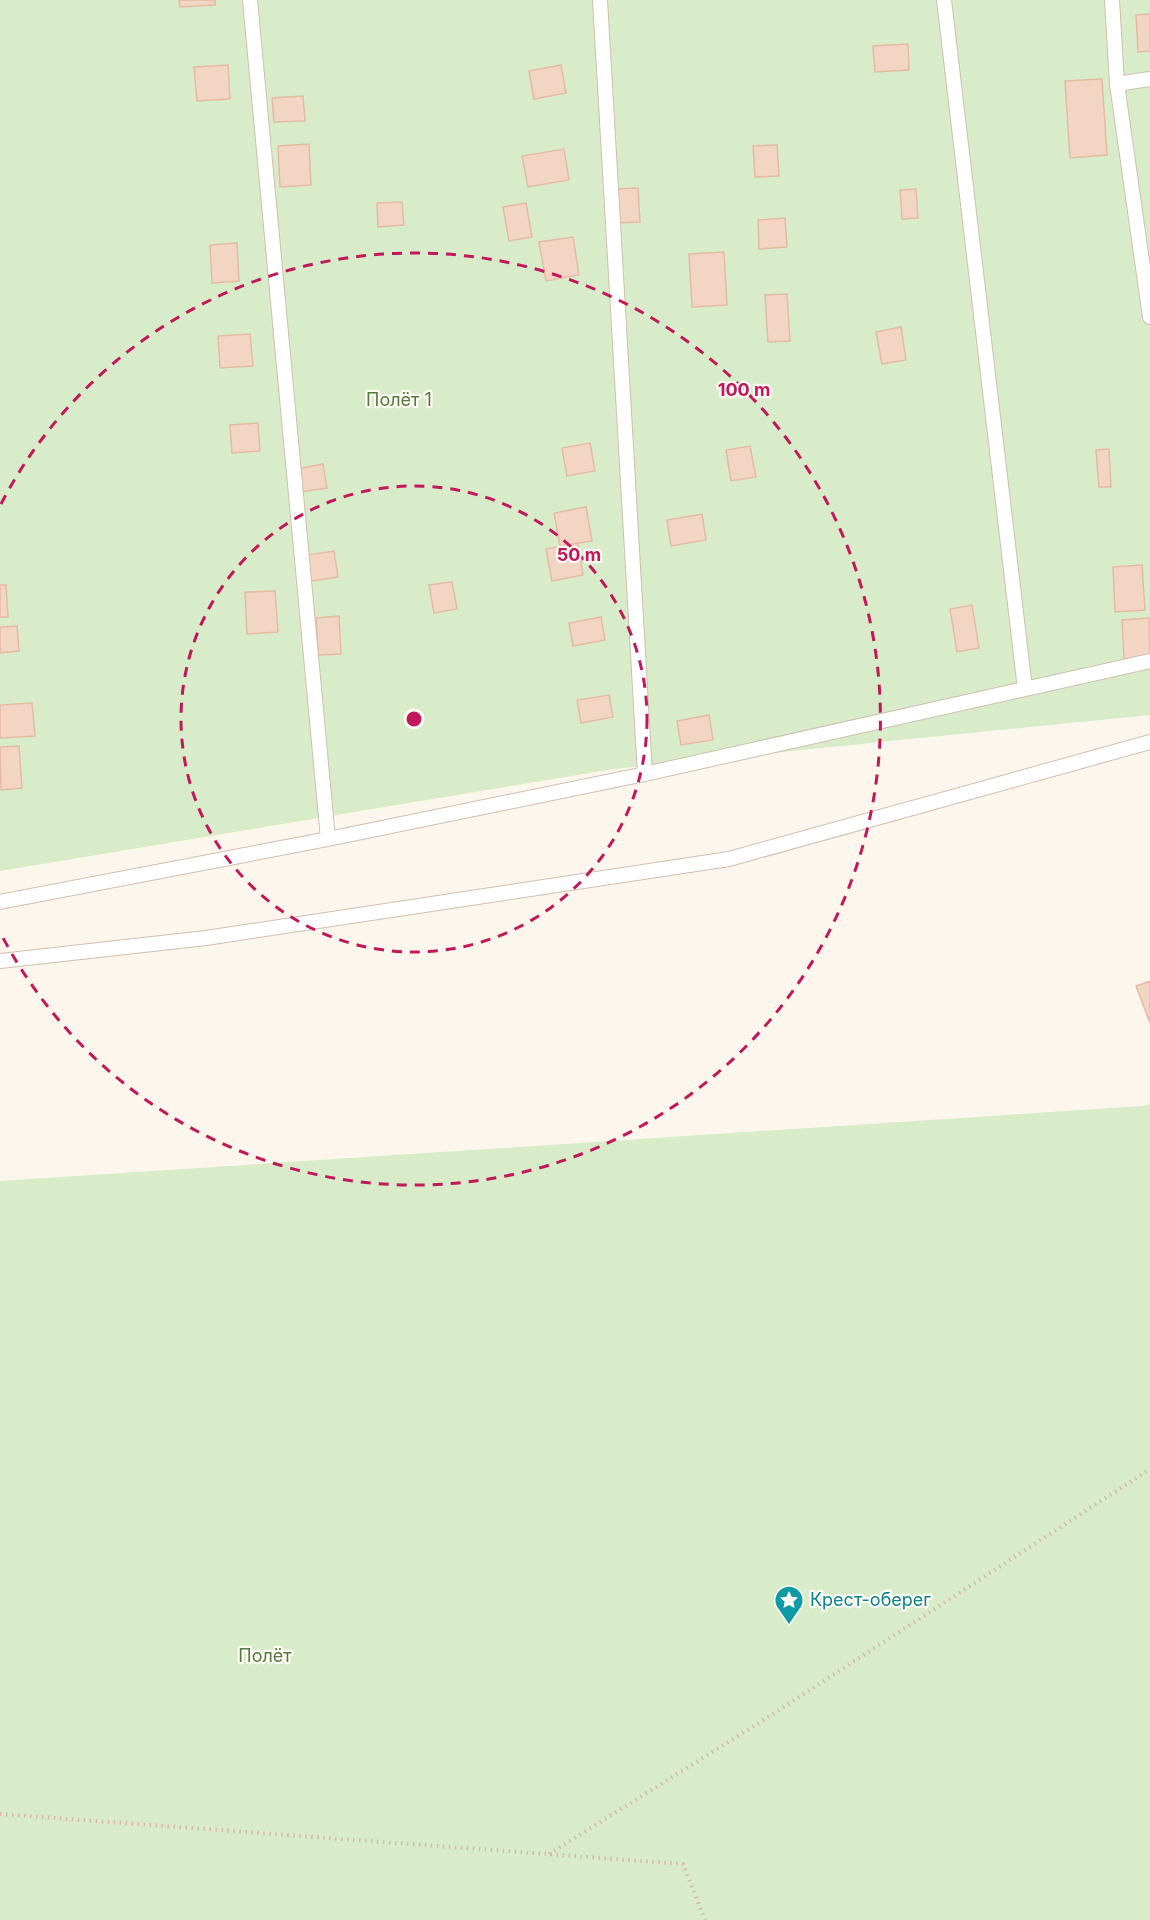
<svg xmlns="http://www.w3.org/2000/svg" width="1150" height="1920" font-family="Inter,sans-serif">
<rect width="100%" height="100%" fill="#fdf6ec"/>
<path fill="#d8ecc9" d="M 0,0 L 1150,0 L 1150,715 L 614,769 L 0,871 Z
M 1150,1104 L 1150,1920 L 0,1920 L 0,1181 L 1142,1106 Z"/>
<path fill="#f3d5c3" stroke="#e6bba3" stroke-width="1.5" d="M 179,0 L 215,0 L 215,5 L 180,7 Z
M 1150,14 L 1150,51 L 1138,52 L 1136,15 Z
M 908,44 L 909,70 L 875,72 L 873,46 Z
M 228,65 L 230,99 L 197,101 L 194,67 Z
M 561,65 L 566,93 L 534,99 L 529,71 Z
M 1102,79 L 1107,155 L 1070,158 L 1065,81 Z
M 303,96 L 305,121 L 274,122 L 272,98 Z
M 309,144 L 311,185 L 280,187 L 278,146 Z
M 777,145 L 779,176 L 755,177 L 753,146 Z
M 564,149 L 569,180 L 528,187 L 522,156 Z
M 638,188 L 640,222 L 616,223 L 614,189 Z
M 916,189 L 918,218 L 902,219 L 900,190 Z
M 402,202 L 404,225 L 378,227 L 377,203 Z
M 526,203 L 532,237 L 509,241 L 503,207 Z
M 785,218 L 787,247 L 759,249 L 758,220 Z
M 573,237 L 579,275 L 546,281 L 539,242 Z
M 237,243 L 239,281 L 212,283 L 210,245 Z
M 724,252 L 727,305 L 692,307 L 689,254 Z
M 787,294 L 790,341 L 768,342 L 765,295 Z
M 901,327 L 906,360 L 882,364 L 876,332 Z
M 250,334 L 253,366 L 220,368 L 218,336 Z
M 258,423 L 260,451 L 232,453 L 230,425 Z
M 590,443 L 595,471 L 567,476 L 562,448 Z
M 750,446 L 756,477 L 731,481 L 726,450 Z
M 1109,449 L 1111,487 L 1099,487 L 1096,450 Z
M 323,464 L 327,488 L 300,492 L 297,469 Z
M 586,507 L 592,541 L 560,546 L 554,513 Z
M 702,514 L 706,540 L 671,546 L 667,520 Z
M 578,543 L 583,575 L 552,581 L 546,549 Z
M 334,551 L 338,577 L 306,582 L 301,556 Z
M 1142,565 L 1145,610 L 1115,612 L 1113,567 Z
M 452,582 L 457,609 L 434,613 L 429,585 Z
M 0,585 L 6,585 L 8,617 L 0,617 Z
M 275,591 L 278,632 L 247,634 L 245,592 Z
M 972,605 L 979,648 L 957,652 L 950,609 Z
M 339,616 L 341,654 L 318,655 L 316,618 Z
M 601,617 L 605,640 L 573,646 L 569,623 Z
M 1149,618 L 1150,658 L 1124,659 L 1122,620 Z
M 17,626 L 19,651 L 0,653 L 0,627 Z
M 609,695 L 613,717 L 581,723 L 577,700 Z
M 32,703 L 35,736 L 0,738 L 0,705 Z
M 709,715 L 713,740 L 681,745 L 677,721 Z
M 19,746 L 22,788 L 1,790 L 0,747 Z
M 1150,981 L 1150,1023 L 1136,986 Z"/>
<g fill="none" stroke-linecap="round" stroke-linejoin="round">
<g stroke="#d1beb0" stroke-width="16">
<path id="lane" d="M 250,0 L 328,839
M 600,0 L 645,774
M 944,0 L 1025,689
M 1112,0 L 1117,84 L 1150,317
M 1117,84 L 1150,79
M 0,902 L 328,839 L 645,774 L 1150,661
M 0,961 L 206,938 L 729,859 L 1150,742"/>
</g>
<path stroke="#d9b8a5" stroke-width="4" stroke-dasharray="1.5 4.5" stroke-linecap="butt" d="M 0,1814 L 683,1864 L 705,1920
M 549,1854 L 773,1714 L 1150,1469"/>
<use href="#lane" stroke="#fff" stroke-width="14"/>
</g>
<g fill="none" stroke="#c2185b" stroke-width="3" stroke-dasharray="10 8">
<circle cx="414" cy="719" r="233"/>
<path d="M1 504A466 466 0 1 1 1 934"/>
</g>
<defs>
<g id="sight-pin" transform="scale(1.5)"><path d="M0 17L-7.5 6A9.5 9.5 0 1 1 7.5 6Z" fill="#0f9aa8" stroke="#fffaf3"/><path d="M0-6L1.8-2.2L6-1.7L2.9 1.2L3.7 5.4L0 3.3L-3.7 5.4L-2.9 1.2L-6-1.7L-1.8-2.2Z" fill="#fff"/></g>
</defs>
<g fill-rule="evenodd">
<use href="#sight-pin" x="789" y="1600"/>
</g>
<g text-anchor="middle" stroke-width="4.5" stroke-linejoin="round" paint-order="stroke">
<g font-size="18" fill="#537a41" stroke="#fffaf3">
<text x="399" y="406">Полёт 1</text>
<text x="265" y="1662">Полёт</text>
</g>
<g font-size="18" fill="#0d838f" stroke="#fffaf3" text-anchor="start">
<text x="810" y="1606">Крест-оберег</text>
</g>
</g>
<circle cx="414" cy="719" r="9" fill="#c2185b" stroke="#fffaf3" stroke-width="3"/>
<g font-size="18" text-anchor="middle" font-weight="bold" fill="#c2185b" stroke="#fffaf3" stroke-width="4.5" stroke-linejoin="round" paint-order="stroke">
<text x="744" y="396">100 m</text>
<text x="579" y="561">50 m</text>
</g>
</svg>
